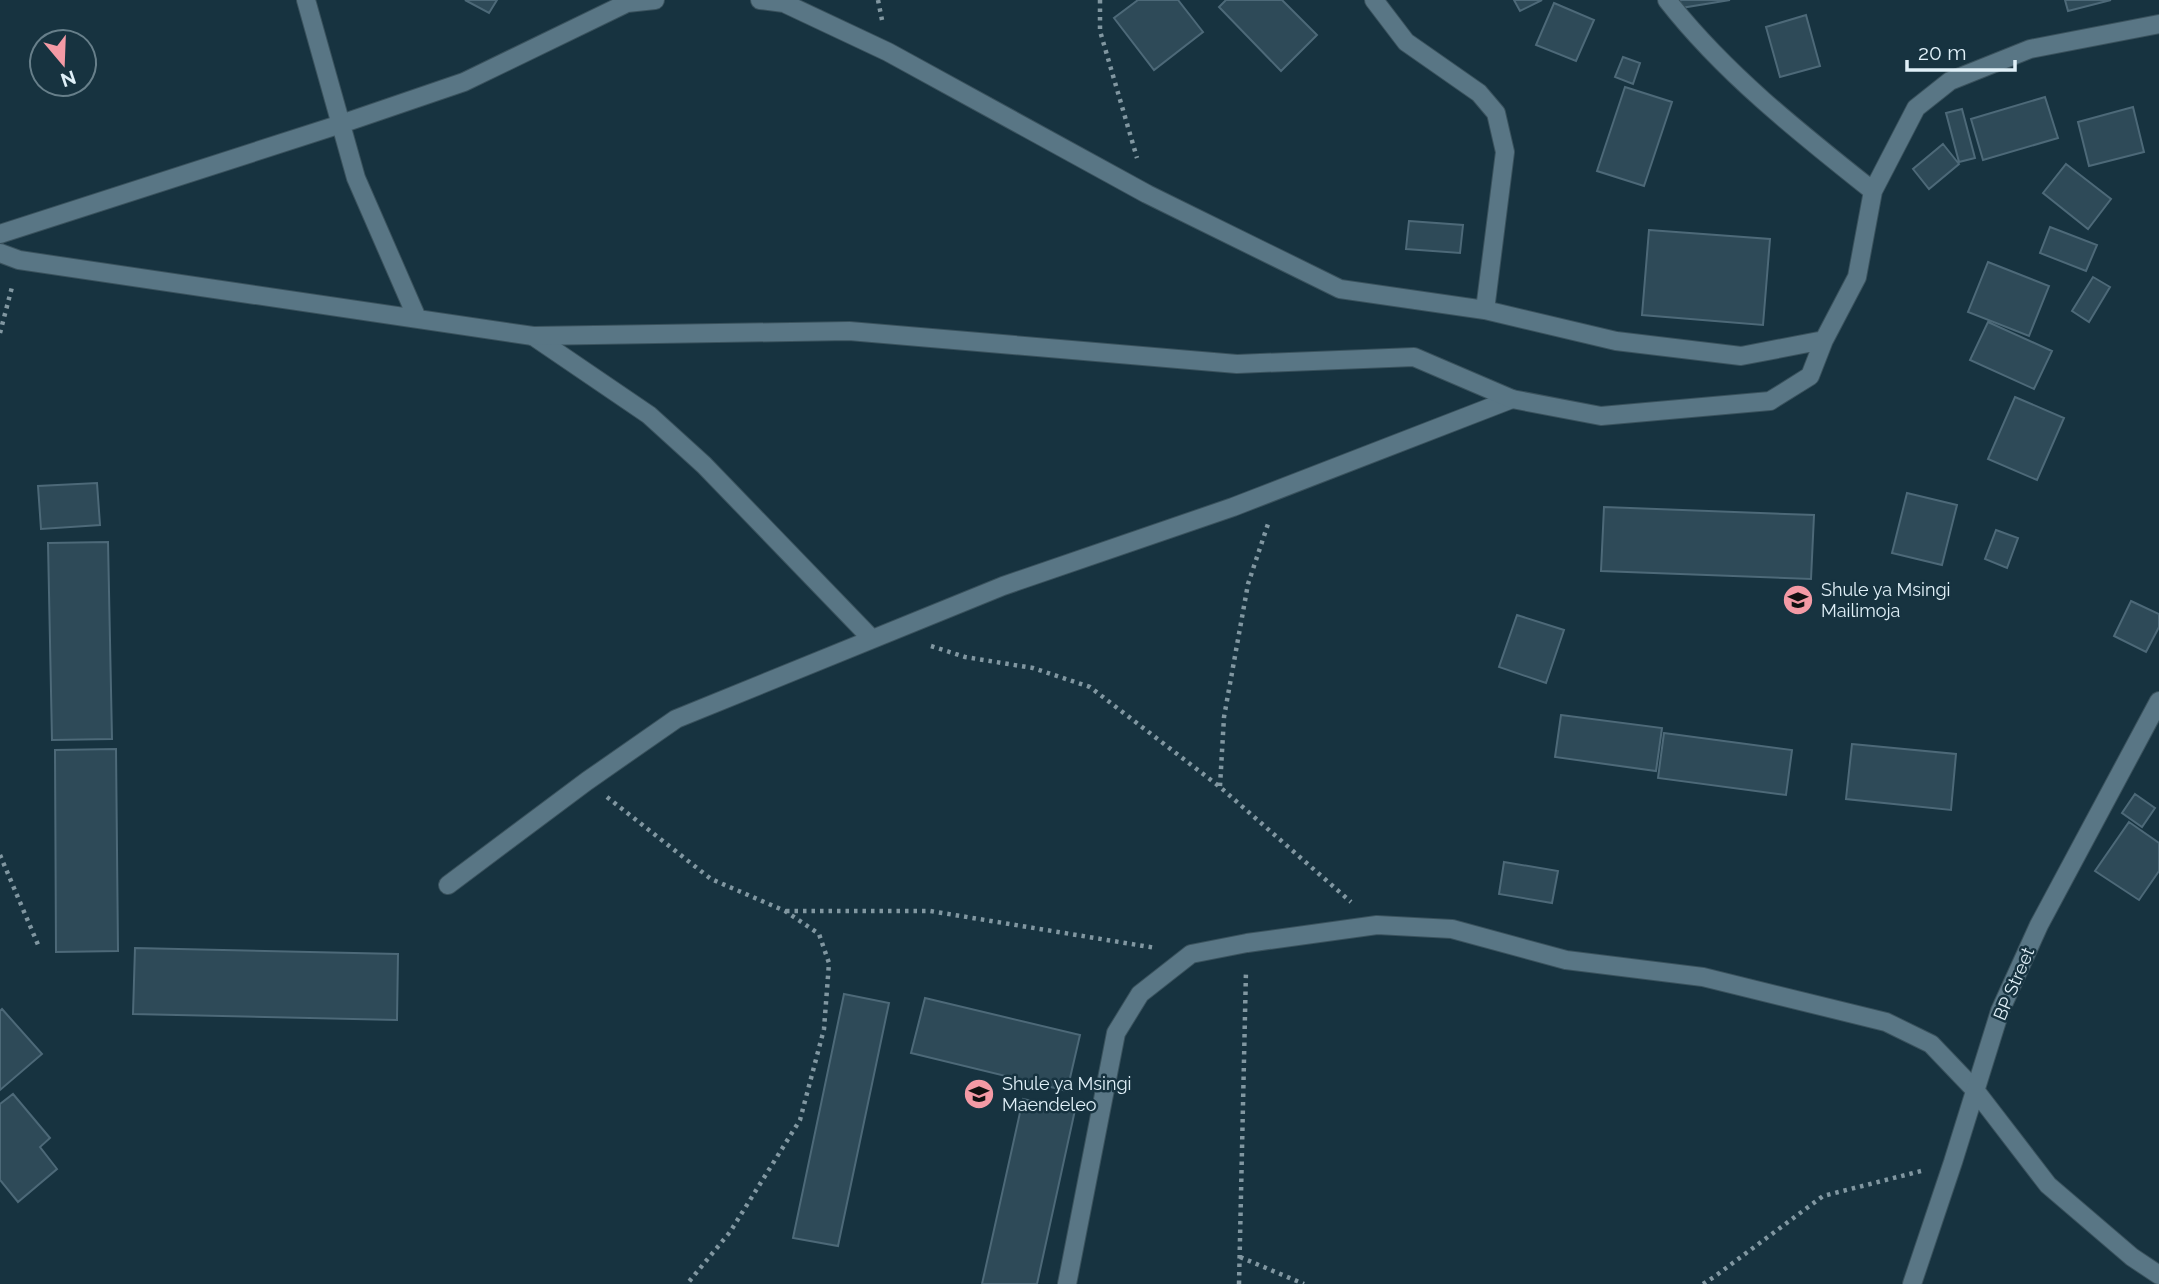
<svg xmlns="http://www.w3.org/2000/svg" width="2159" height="1284" font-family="Raleway,sans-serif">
<rect width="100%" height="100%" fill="#173340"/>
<path fill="#2e4a58" stroke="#4d6978" stroke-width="2" d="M 465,0 L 497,0 L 489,13 Z
M 1138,0 L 1178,0 L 1203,32 L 1154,70 L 1114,18 Z
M 1226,0 L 1282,0 L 1317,35 L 1281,71 L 1219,7 Z
M 1514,0 L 1542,0 L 1520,11 Z
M 1680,0 L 1730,0 L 1681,8 Z
M 2065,0 L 2111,0 L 2068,11 Z
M 1554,3 L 1594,20 L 1576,61 L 1536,45 Z
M 1806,15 L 1820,66 L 1780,77 L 1766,27 Z
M 1623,57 L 1640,63 L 1633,84 L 1615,77 Z
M 1625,87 L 1672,102 L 1644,186 L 1597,171 Z
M 2045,97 L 2058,138 L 1983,160 L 1971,119 Z
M 2133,107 L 2144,152 L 2089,166 L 2078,122 Z
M 1962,109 L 1975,158 L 1959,162 L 1946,113 Z
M 1943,144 L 1959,164 L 1929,189 L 1913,169 Z
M 2066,164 L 2111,199 L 2088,229 L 2043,193 Z
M 1409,221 L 1463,225 L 1460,253 L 1406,249 Z
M 2050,227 L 2097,245 L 2086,271 L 2040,253 Z
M 1649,230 L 1770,239 L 1763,325 L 1642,315 Z
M 1988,262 L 2049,286 L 2029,336 L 1968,312 Z
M 2093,277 L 2110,287 L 2089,322 L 2072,311 Z
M 1988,322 L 2052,351 L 2034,389 L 1970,360 Z
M 2015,397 L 2064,418 L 2037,480 L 1988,459 Z
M 97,483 L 100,525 L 41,529 L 38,486 Z
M 1907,493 L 1957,505 L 1942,565 L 1892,553 Z
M 1604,507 L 1814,515 L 1811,579 L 1601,571 Z
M 1996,530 L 2018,538 L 2007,568 L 1985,559 Z
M 108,542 L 112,739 L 52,740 L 48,543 Z
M 2131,601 L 2159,614 L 2159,627 L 2146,652 L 2114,636 Z
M 1517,615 L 1564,630 L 1546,683 L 1499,667 Z
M 1561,715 L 1662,728 L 1656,771 L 1555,757 Z
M 1664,733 L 1792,750 L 1786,795 L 1658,778 Z
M 1852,744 L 1956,754 L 1951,810 L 1846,799 Z
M 116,749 L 118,951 L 56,952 L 55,750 Z
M 2135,794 L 2155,808 L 2142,827 L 2122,813 Z
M 2129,822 L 2159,843 L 2159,871 L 2139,900 L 2095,871 Z
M 1504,862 L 1558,871 L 1552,903 L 1499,894 Z
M 135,948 L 398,954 L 397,1020 L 133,1014 Z
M 844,994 L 889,1003 L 838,1246 L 793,1238 Z
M 925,998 L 1080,1035 L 1067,1091 L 911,1053 Z
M 2,1009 L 42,1054 L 0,1090 L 0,1011 Z
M 13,1094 L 50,1138 L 40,1147 L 57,1169 L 18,1202 L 0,1180 L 0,1104 Z
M 1023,1099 L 1075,1110 L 1037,1284 L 982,1284 Z"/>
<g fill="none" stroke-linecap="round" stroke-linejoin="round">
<g stroke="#3a525d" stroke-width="20">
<path id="service" d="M 533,336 L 649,415 L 704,465 L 872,639
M 448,885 L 587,781 L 676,719 L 1003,586 L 1233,507 L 1512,399
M 1067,1284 L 1116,1033 L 1140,994 L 1191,954 L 1247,943 L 1377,925 L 1452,929 L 1566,960 L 1703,977 L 1886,1022 L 1931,1044 L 1975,1090"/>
</g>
<g stroke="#3a525d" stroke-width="20">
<path id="minor" d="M 306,0 L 356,178 L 417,318
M 760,0 L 784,3 L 888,52 L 1147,194 L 1340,289 L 1485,310 L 1616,341 L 1741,356 L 1824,340 L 1857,277 L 1873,191 L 1916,108 L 1950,81 L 2030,49 L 2159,24
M 1374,0 L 1406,42 L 1479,93 L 1496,113 L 1505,152 L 1485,310
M 1667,0 C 1724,73 1800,133 1873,191
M 0,234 L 341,124 L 464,82 L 627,3 L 655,0
M 0,253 L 19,260 L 533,336 L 849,331 L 1237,364 L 1414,357 L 1512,399 L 1601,416 L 1770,401 L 1810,376 L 1824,340
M 1975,1090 L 2048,1185 L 2132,1257 L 2159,1275
M 1912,1284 L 1953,1162 L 2000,1011 L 2039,925 L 2159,701"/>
</g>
<path stroke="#8197a1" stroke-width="4.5" stroke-dasharray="3.5 5" stroke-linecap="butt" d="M 878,0 L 882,20
M 1100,0 L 1100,31 L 1137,158
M 0,333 L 12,287
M 931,646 L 965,657 L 1033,668 L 1090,687 L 1220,787 L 1351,902
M 1220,786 L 1224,717 L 1248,584 L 1269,521
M 607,797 L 711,879 L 785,911 L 819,934 L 829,963 L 824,1029 L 800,1120 L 730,1232 L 687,1284
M 0,855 L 39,947
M 786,911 L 930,911 L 1156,948
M 1240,1257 L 1304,1284
M 1239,1284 L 1246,970
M 1703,1284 L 1714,1277 L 1823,1196 L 1921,1171"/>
<use href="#service" stroke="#597685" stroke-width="18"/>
<use href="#minor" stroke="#597685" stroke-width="18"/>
</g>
<defs>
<g id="school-disc" transform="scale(1.575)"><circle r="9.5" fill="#f49aa5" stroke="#173340"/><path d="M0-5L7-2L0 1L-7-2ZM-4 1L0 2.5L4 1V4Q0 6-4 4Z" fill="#111"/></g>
</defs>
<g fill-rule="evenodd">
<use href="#school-disc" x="1798" y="600"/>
<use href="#school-disc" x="979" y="1094"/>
</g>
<g text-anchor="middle" stroke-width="5" stroke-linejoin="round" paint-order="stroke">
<g font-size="18" fill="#e0f0f8" stroke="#173340" text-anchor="start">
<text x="1821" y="596">Shule ya Msingi<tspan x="1821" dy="21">Mailimoja</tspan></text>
<text x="1002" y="1090">Shule ya Msingi<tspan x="1002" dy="21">Maendeleo</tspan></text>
</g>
<g font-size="18" fill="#e0f0f8" stroke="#173340">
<text transform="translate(2014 984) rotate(-67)" y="6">BP Street</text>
</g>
</g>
<g transform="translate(63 63) rotate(161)"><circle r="33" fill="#173340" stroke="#677f8a" stroke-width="2"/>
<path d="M0-5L12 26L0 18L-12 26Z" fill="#f49aa5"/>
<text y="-10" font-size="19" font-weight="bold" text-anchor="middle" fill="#e0f0f8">N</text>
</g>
<path d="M1907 60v10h108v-10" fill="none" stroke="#e0f0f8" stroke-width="3.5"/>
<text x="1918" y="60" font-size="21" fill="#e0f0f8" stroke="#173340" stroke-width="5" paint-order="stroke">20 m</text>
</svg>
